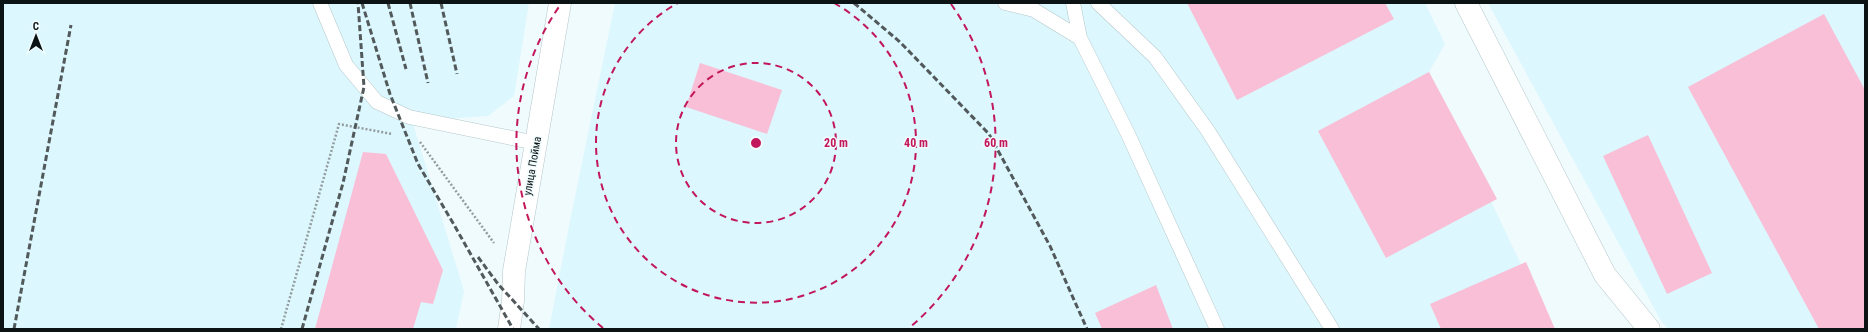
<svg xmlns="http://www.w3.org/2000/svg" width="1868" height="332" font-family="'Roboto Condensed',sans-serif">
<rect width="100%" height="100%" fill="#f0fbfe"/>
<path fill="#dcf7fd" d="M 3,3 L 529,3 L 514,96 L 488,116 L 446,119 L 410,114 L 464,291 L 456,329 L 3,329 Z
M 615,3 L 1425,3 L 1445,44 L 1429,72 L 1552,329 L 549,329 L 570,221 Z
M 1488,3 L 1865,3 L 1865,329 L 1668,329 L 1661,321 Z"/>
<path fill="#f9bfd6" d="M 1187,3 L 1385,3 L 1394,19 L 1237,100 Z
M 1824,14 L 1865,90 L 1865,329 L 1819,329 L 1688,87 Z
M 700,63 L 782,90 L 767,134 L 686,107 Z
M 1429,72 L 1497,199 L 1386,258 L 1318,131 Z
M 1648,135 L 1712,273 L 1667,294 L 1603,156 Z
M 363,152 L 386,154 L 443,270 L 433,304 L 421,302 L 413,329 L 315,329 Z
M 1526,262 L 1555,329 L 1441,329 L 1430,304 Z
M 1156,285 L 1173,329 L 1102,329 L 1095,313 Z"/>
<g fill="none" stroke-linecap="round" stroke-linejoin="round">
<g stroke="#b5c7ca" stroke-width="15">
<path id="lane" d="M 320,3 L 346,65 L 377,102 L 409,117 L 536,143
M 1005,3 L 1034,10 L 1080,38
M 1073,3 L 1080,38 L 1128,134 L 1217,329
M 1098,3 L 1155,57 L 1208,131 L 1332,329"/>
</g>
<g stroke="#b5c7ca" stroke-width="23">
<path id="street" d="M 1466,3 L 1605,275 L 1649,329"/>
</g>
<g stroke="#b5c7ca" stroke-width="23">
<path id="secondary" d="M 509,329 L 513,301 L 514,271 L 560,3"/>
</g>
<path stroke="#939c9e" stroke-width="2.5" stroke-dasharray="2 2" stroke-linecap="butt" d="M 420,142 L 494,243
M 281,329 L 339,124 L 392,134"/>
<use href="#lane" stroke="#fff" stroke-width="14"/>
<use href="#street" stroke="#fff" stroke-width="22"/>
<use href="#secondary" stroke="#fff" stroke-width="22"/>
<path stroke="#51595b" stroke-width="3" stroke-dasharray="6 3" stroke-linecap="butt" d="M 362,3 L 390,94 L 418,164 L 453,223 L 513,329
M 388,3 L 406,69
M 410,3 L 428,83
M 441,3 L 457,74
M 854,3 L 900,42 L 989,134 L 1050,246 L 1087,329
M 478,257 L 498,284 L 539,329
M 14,329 L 71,25
M 302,329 L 343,183 L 364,87 L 358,3"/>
</g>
<g fill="none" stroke="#c2185b" stroke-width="2" stroke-dasharray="7 5">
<circle cx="756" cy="143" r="80"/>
<path d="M834 3A160 160 0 1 1 678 3"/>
<path d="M603 328A240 240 0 0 1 561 4M951 4A240 240 0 0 1 909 328"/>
</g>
<g text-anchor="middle" stroke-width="3" stroke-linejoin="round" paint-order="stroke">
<g font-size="11" fill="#0c1314" stroke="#f0fbfe">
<text transform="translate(532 166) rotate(-80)" y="4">улица Пойма</text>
</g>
</g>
<circle cx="756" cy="143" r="6" fill="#c2185b" stroke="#f0fbfe" stroke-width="2"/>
<g font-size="12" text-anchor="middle" font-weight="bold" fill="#c2185b" stroke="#f0fbfe" stroke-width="3" stroke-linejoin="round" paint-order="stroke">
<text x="836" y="147">20 m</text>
<text x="916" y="147">40 m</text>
<text x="996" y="147">60 m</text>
</g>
<rect width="1868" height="332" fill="none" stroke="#0c1314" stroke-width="8"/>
<g transform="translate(36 36)" stroke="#f0fbfe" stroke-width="3" paint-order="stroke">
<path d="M0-3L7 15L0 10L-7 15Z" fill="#0c1314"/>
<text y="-6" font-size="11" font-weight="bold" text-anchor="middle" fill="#0c1314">С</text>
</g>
</svg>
